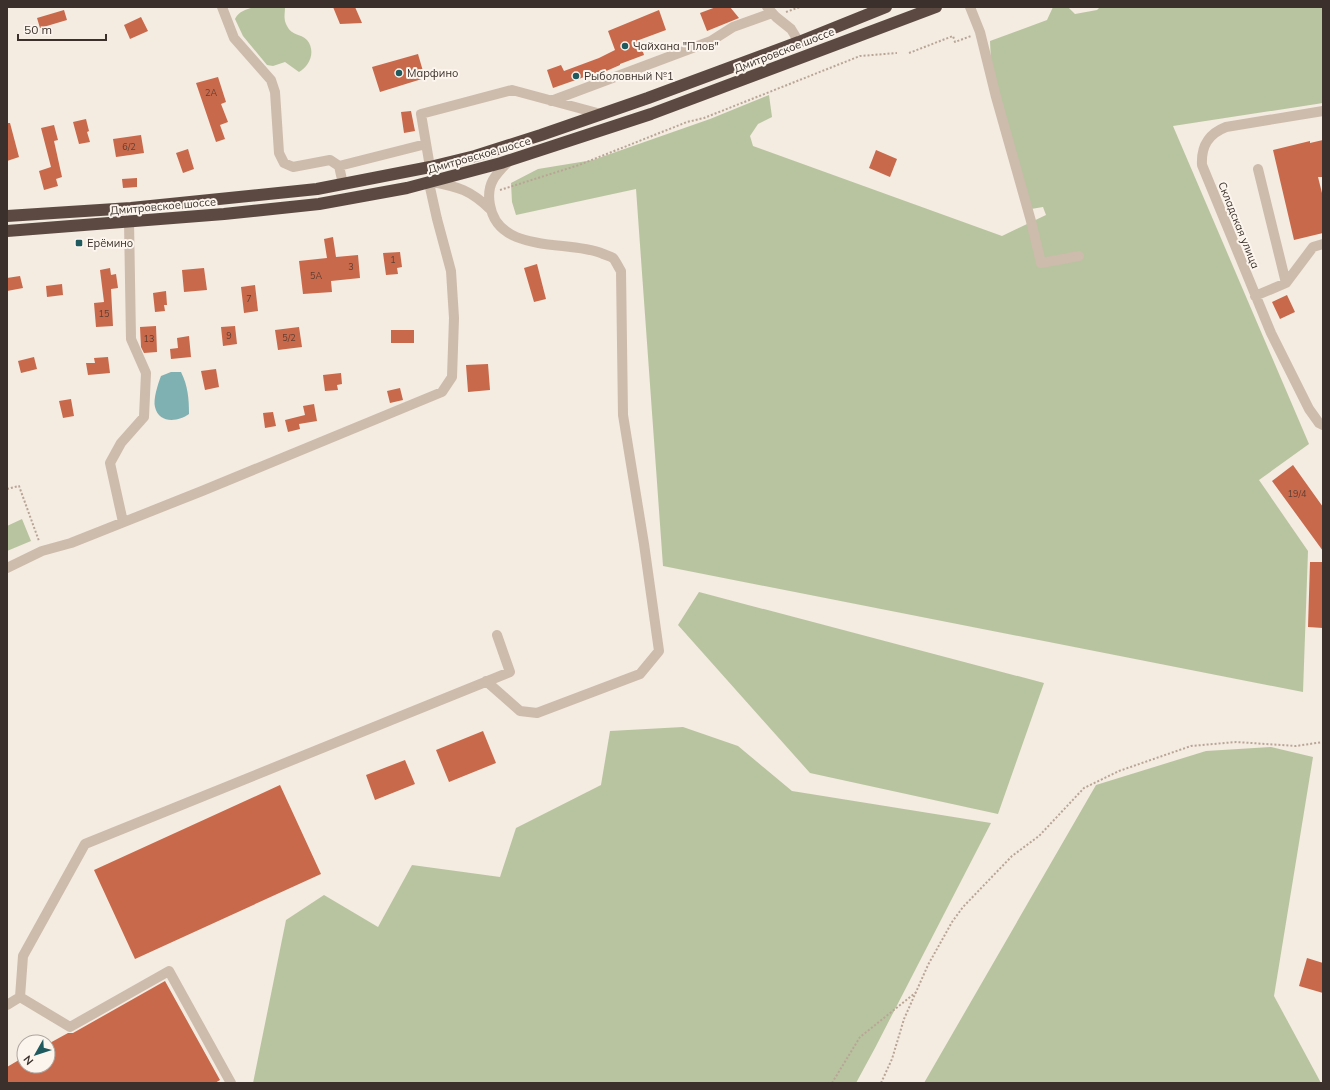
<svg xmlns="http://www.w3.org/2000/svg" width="1330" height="1090" font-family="Mulish,sans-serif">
<rect width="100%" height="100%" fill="#f4ebe1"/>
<path fill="#b8c4a0" d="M 254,7 L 285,7 C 285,14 283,19 287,26 C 292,36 300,33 307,40 C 316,51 310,66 299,72 L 285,62 L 273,66 L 267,65 L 243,36 L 235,19 C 239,11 245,10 254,7 Z
M 1053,7 L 1068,7 L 1075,14 L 1097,10 L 1100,7 L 1323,7 L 1323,103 L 1173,126 L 1309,444 L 1259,480 L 1308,551 L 1303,692 L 663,566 L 636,189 L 516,215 L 512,202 L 511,183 L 538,169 L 593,160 L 710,119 L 769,95 L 772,117 L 758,124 L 750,136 L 753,146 L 1002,236 L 1046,215 L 1043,207 L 1031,209 L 991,62 L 990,41 L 1047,20 Z
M 22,519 L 31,541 L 7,551 L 7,526 Z
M 699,592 L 1044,683 L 998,814 L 810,773 L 678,625 Z
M 683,727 L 738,746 L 792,791 L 991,823 L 875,1048 L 856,1083 L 253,1083 L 286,920 L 324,895 L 378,927 L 412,865 L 500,877 L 516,828 L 601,785 L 610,731 Z
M 1271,747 L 1313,757 L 1274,996 L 1321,1083 L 924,1083 L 1096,785 L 1206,751 Z"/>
<path fill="#7fb0b2" d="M 171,372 L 181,372 C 188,386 189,399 189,414 C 178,422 159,424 155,407 C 153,399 158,384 161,376 Z"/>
<path fill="#c8694b" d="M 333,7 L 355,7 L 362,23 L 340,24 Z
M 716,7 L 730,7 L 739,18 L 707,31 L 700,13 Z
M 64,10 L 67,20 L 40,28 L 37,18 Z
M 659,10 L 666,30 L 639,40 L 644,55 L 620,64 L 620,65 L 604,72 L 604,70 L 553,88 L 547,70 L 561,65 L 564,71 L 599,58 L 615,50 L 608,31 Z
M 141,17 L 148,31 L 130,39 L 124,25 Z
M 418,54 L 425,78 L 380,92 L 372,67 Z
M 218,77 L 226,102 L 221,104 L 228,122 L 220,125 L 225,139 L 216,142 L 196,83 Z
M 411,111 L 415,131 L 404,133 L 401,112 Z
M 86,119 L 89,131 L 87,132 L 90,142 L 79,144 L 73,122 Z
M 7,123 L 10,123 L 19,157 L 7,161 Z
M 54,125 L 58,140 L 54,141 L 62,177 L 56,179 L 58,186 L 44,190 L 39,171 L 51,167 L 41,128 Z
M 141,135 L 144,153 L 116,157 L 113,139 Z
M 1323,140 L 1323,177 L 1318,177 L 1323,197 L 1323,233 L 1294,240 L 1273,150 L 1310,141 L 1310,143 Z
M 188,149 L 194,169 L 183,173 L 176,153 Z
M 876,150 L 897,159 L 890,177 L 869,168 Z
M 137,178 L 137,187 L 123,188 L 122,179 Z
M 333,237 L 336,257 L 358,255 L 360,278 L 331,281 L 332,292 L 303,294 L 299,261 L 327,258 L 324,239 Z
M 400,252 L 402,267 L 397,268 L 398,274 L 386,275 L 383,253 Z
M 537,264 L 546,299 L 534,302 L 524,268 Z
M 110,268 L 111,275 L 116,274 L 118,288 L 111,289 L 113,326 L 96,327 L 94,303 L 104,302 L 100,270 Z
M 204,268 L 207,290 L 184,292 L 182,270 Z
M 20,276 L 23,288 L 7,291 L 7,278 Z
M 62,284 L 63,295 L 47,297 L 46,286 Z
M 255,285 L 258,311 L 244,313 L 241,287 Z
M 166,291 L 167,305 L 164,305 L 165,311 L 155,312 L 153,293 Z
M 1287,295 L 1295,312 L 1280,319 L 1272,302 Z
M 156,326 L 157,352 L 144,353 L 141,347 L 140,327 Z
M 235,326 L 237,344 L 223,346 L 221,327 Z
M 299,327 L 302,347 L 278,350 L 275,330 Z
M 391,330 L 414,330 L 414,343 L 391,343 Z
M 189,336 L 191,357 L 171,359 L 170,349 L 178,348 L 177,338 Z
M 34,357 L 37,369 L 21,373 L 18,361 Z
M 108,357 L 110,373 L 88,375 L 86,363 L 95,363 L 94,358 Z
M 488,364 L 490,390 L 468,392 L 466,365 Z
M 216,369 L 219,387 L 205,390 L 201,371 Z
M 341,373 L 342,384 L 337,385 L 338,390 L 325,391 L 323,375 Z
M 400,388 L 403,400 L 390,403 L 387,391 Z
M 71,399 L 74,416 L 63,418 L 59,401 Z
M 314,404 L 317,421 L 299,424 L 300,429 L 288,432 L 285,420 L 305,415 L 303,406 Z
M 273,412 L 276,426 L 265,428 L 263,413 Z
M 1293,465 L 1323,507 L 1323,551 L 1272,481 Z
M 1310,562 L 1323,562 L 1323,628 L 1308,627 Z
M 483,731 L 496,763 L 449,782 L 436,750 Z
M 405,760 L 415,784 L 375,800 L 366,775 Z
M 280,785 L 321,874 L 135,959 L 94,870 Z
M 1307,958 L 1323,963 L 1323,993 L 1299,986 Z
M 165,981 L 220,1080 L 215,1083 L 7,1083 L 7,1067 L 24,1057 L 24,1066 L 48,1066 L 48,1044 L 68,1033 L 73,1033 Z"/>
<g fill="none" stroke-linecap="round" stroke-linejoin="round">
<path stroke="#b9a596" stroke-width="2" stroke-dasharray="2 2" stroke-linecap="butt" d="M 786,12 L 800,7
M 909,53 L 953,36 L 955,42 L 971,36
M 500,190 L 579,165 L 687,122 L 704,118 L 860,56 L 897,53
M 7,489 L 19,486 L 39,541
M 832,1083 L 860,1037 L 915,993
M 881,1083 L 892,1059 L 904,1019 L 928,965 L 952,922 L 963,907 L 1012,856 L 1039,836 L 1084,788 L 1119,771 L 1191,746 L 1236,742 L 1296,746 L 1323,742"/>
<path stroke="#cdbbac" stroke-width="10" d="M 222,7 L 234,38 L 271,80 L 275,92 L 279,153 L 284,163 L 293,167 L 330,160 L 339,166 L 343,184
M 767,7 L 776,17 L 791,29 L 799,42
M 970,7 L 980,32 L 996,97 L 1031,221 L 1041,263 L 1079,256
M 551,101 L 711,41 L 733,27 L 772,13
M 1323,111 L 1226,127 C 1208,134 1201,146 1202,165 L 1271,333 L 1309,409 L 1319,423 L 1323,425
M 339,166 L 426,144
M 430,167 L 421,114 L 512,90 L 601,114
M 1258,169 L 1286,283
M 433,182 C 459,187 470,190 490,209
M 1255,296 L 1286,283 L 1313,247 L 1323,244
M 123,522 L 110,463 L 121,443 L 144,417 L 146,373 L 131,339 L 129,221
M 7,568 L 42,551 L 71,543 L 202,491 L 442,392 L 452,377 L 454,318 L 451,271 L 437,219 L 429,183
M 486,681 L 520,711 L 537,713 L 640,674 L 659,651 L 644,544 L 623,415 L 621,271 C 618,267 616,261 613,258 C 610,256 605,255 601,253 C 567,240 498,254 490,205 C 486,184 495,175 509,161
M 20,997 L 70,1027 L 169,971 L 231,1083
M 7,1005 L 20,997 L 23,956 L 85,844 L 510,672 L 497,635"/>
<path stroke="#5c4a42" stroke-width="12" d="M 7,216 L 131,208 L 317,189 L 430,167 L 475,156 L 541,135 L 648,98 L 799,42 L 886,7
M 7,231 L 224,214 L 319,204 L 407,188 L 501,163 L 651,114 L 936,7"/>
</g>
<g fill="#1f5a5e" stroke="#fbf5ee" stroke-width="1.5">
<circle cx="625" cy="46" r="4"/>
<circle cx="399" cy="73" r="4"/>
<circle cx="576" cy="76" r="4"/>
<rect x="75" y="239" width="8" height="8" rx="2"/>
</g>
<g text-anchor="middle" stroke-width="4" stroke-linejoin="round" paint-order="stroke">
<g font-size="9" fill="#5e3e33">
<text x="211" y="96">2А</text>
<text x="129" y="150">6/2</text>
<text x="393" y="263">1</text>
<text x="351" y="270">3</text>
<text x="316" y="279">5А</text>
<text x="249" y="302">7</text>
<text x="104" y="317">15</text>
<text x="229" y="339">9</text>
<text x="289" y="341">5/2</text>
<text x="149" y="342">13</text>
<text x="1297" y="497">19/4</text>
</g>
<g font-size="11" fill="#3b302b" stroke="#fbf5ee" text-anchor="start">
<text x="633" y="50">Чайхана "Плов"</text>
<text x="407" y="77">Марфино</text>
<text x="584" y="80">Рыболовный №1</text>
<text x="87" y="247">Ерёмино</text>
</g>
<g font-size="11" fill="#3b302b" stroke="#fbf5ee">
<text transform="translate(784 50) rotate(-21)" y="4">Дмитровское шоссе</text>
<text transform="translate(479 155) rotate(-16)" y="4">Дмитровское шоссе</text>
<text transform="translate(163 206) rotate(-5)" y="4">Дмитровское шоссе</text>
<text transform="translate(1239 225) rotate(68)" y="4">Складская улица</text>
</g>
</g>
<rect width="1330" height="1090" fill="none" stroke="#3b302b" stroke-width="16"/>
<g transform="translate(36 1054) rotate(231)"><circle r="19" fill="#fbf5ee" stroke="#aea6a0"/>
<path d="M0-3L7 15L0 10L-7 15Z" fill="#1f5a5e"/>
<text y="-6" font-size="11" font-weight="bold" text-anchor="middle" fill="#3b302b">N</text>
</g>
<path d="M18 34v6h88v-6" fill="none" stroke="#3b302b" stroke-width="2"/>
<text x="24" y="34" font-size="12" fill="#3b302b" stroke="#fbf5ee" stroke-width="3" paint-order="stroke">50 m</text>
</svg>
